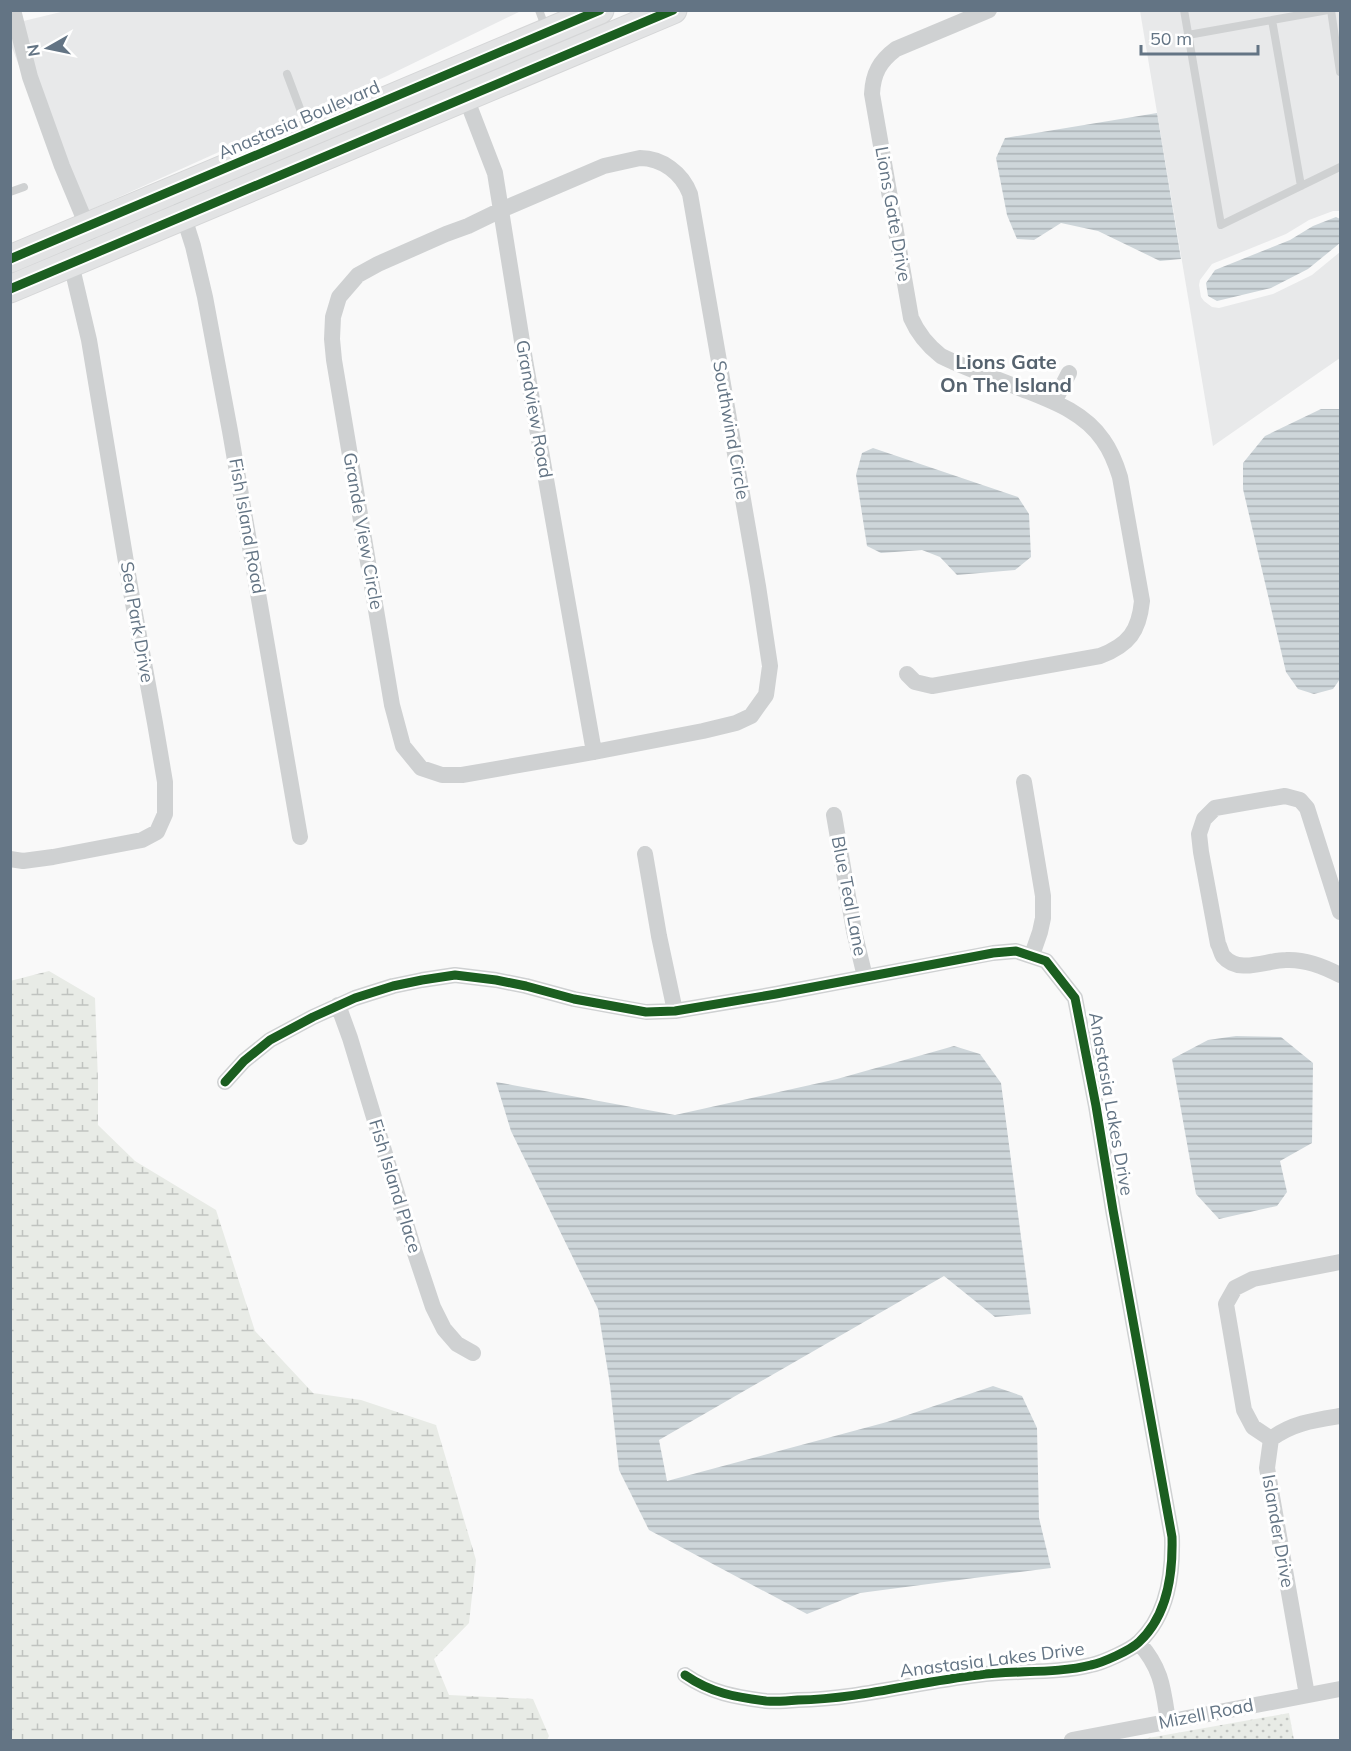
<svg xmlns="http://www.w3.org/2000/svg" width="1351" height="1751" font-family="Mulish,sans-serif">
<defs>
<pattern id="grass-dots" width="8" height="8" patternUnits="userSpaceOnUse" patternTransform="scale(1.5)"><rect width="8" height="8" fill="#e8ebe6"/><path d="M2 2h.1M6 6h.1" fill="none" stroke="#c0c3c0" stroke-width="1.8" stroke-linecap="round"/></pattern>
<pattern id="wetland-marsh" width="20" height="14" patternUnits="userSpaceOnUse" patternTransform="scale(1.5)"><rect width="20" height="14" fill="#e8ebe6"/><path d="M1 5h8M5 5V1M11 12h8M15 12V8" fill="none" stroke="#c0c3c0"/></pattern>
<pattern id="water-rules" width="6" height="5" patternUnits="userSpaceOnUse" patternTransform="scale(1.5)"><rect width="6" height="5" fill="#ced6da"/><path d="M0 2.5h6" fill="none" stroke="#abb2b6"/></pattern>
</defs>
<rect width="100%" height="100%" fill="#f9f9f9"/>
<path fill="#e8e9ea" d="M 65,11 L 521,11 L 387,76 L 77,216 L 11,45 L 11,24 Z
M 1140,11 L 1340,11 L 1340,211 L 1333,211 L 1309,220 L 1286,234 L 1212,264 L 1200,280 L 1199,285 L 1201,297 L 1204,301 L 1212,307 L 1219,308 L 1273,294 L 1312,275 L 1340,252 L 1340,358 L 1213,446 Z"/>
<path fill="url(#grass-dots)" d="M 1289,1713 L 1294,1740 L 1137,1740 Z"/>
<path fill="url(#wetland-marsh)" d="M 49,971 L 95,998 L 98,1081 L 98,1125 L 135,1161 L 216,1210 L 255,1331 L 313,1393 L 361,1400 L 436,1425 L 476,1560 L 469,1623 L 434,1659 L 449,1695 L 533,1699 L 549,1736 L 547,1740 L 11,1740 L 10,981 Z"/>
<path fill="url(#water-rules)" d="M 1157,113 L 1181,259 L 1160,261 L 1098,231 L 1061,223 L 1034,240 L 1017,239 L 1007,215 L 996,158 L 1005,138 Z
M 1336,217 L 1340,219 L 1340,243 L 1308,269 L 1271,288 L 1217,301 L 1208,296 L 1206,283 L 1215,270 L 1290,240 L 1313,226 Z
M 1321,409 L 1340,409 L 1340,679 L 1333,689 L 1314,694 L 1298,689 L 1286,672 L 1243,489 L 1243,463 L 1265,436 Z
M 873,448 L 1018,497 L 1029,514 L 1031,557 L 1015,570 L 957,575 L 940,557 L 922,550 L 881,553 L 867,546 L 856,475 L 862,453 Z
M 1236,1036 L 1281,1037 L 1313,1063 L 1312,1143 L 1280,1161 L 1287,1192 L 1277,1206 L 1219,1219 L 1196,1194 L 1172,1059 L 1208,1040 Z
M 954,1046 L 980,1054 L 1001,1083 L 1031,1314 L 995,1317 L 944,1276 L 659,1440 L 667,1481 L 887,1422 L 993,1386 L 1022,1396 L 1037,1428 L 1039,1518 L 1051,1568 L 860,1593 L 807,1614 L 649,1530 L 619,1470 L 610,1385 L 598,1309 L 511,1131 L 496,1082 L 675,1115 L 837,1079 Z"/>
<g fill="none" stroke-linecap="round" stroke-linejoin="round">
<g stroke="#d5d6d7" stroke-width="29">
<path id="primary" d="M 10,259 L 600,10
M 10,289 L 673,10"/>
</g>
<path stroke="#cfd1d2" stroke-width="8" d="M 539,10 L 546,29
M 1184,10 L 1221,225 L 1340,167
M 1331,10 L 1340,72
M 1272,20 L 1301,186
M 1188,35 L 1328,10
M 287,74 L 308,130
M 10,192 L 24,187"/>
<path stroke="#cfd1d2" stroke-width="16" d="M 13,10 L 30,77 L 62,166 L 90,233
M 463,90 L 495,173 L 525,360 L 594,752
M 640,158 C 662,158 682,173 690,194 L 758,586 L 770,666 L 766,695 L 751,716 L 736,723 L 703,731 L 594,752 L 462,775 L 442,775 L 421,768 L 403,746 L 392,705 L 334,360 L 332,339 L 333,317 L 339,297 L 358,275 L 378,264 L 446,234 L 468,226 L 501,210 L 604,166 Z
M 181,208 L 193,246 L 205,297 L 230,431 L 300,837
M 1054,402 L 1069,373
M 907,674 L 915,682 L 932,686 L 1100,656 C 1129,645 1139,631 1142,601 L 1120,477 C 1116,464 1111,451 1103,440 C 1084,412 1052,401 1022,389 C 995,378 967,369 941,356 C 927,345 918,334 911,318 L 872,94 C 873,73 880,61 896,49 L 989,10
M 1024,782 L 1043,896 L 1043,918 L 1040,932 L 1032,955
M 834,815 L 854,931 L 865,977
M 645,854 L 659,936 L 675,1011
M 10,859 L 23,861 L 53,857 L 142,840 L 157,832 L 165,814 L 165,782 L 155,723 L 131,592 L 89,340 L 69,255
M 1340,912 L 1307,808 L 1300,800 L 1285,796 L 1215,808 L 1204,819 L 1199,834 L 1201,852 L 1218,944 C 1220,947 1221,953 1223,956 C 1239,975 1267,960 1286,960 C 1304,959 1325,967 1340,975
M 338,1005 L 350,1038 L 414,1250 L 433,1307 L 444,1329 L 457,1344 L 473,1353
M 225,1082 L 244,1061 L 270,1040 L 313,1017 L 355,998 L 393,986 L 422,980 L 455,975 L 496,980 L 526,986 L 574,999 L 646,1012 L 675,1011 L 776,994 L 993,953 L 1016,951 L 1046,961 L 1075,998 L 1096,1106 L 1113,1210 L 1172,1537 C 1173,1574 1168,1615 1139,1642 C 1131,1650 1102,1663 1091,1665 C 1056,1674 1014,1670 978,1675 C 917,1682 859,1699 798,1700 C 788,1701 777,1702 766,1701 C 735,1697 711,1693 685,1675
M 1271,1439 L 1253,1427 L 1244,1410 L 1226,1304 L 1235,1288 L 1253,1279 L 1340,1262
M 1139,1643 C 1162,1669 1163,1688 1168,1721
M 1307,1695 L 1267,1468 L 1271,1439 C 1292,1423 1315,1420 1340,1416
M 1072,1740 L 1340,1689"/>
<use href="#primary" stroke="#e2e3e4" stroke-width="27"/>
<g stroke="#fff" stroke-width="13">
<path id="cycleway" d="M 10,259 L 600,10
M 10,289 L 673,10
M 225,1082 L 244,1061 L 270,1040 L 313,1017 L 355,998 L 393,986 L 422,980 L 455,975 L 496,980 L 526,986 L 574,999 L 646,1012 L 675,1011 L 776,994 L 993,953 L 1016,951 L 1046,961 L 1075,998 L 1096,1106 L 1113,1210 L 1172,1537 C 1173,1574 1168,1615 1139,1642 C 1131,1650 1102,1663 1091,1665 C 1056,1674 1014,1670 978,1675 C 917,1682 859,1699 798,1700 C 788,1701 777,1702 766,1701 C 735,1697 711,1693 685,1675"/>
</g>
<use href="#cycleway" stroke="#1b5e20" stroke-width="9"/>
</g>
<g text-anchor="middle" stroke-width="6" stroke-linejoin="round" paint-order="stroke">
<g font-size="18" fill="#637484" stroke="#fff">
<text transform="translate(299 120) rotate(-23)" y="6">Anastasia Boulevard</text>
<text transform="translate(893 214) rotate(80)" y="6">Lions Gate Drive</text>
<text transform="translate(534 409) rotate(80)" y="6">Grandview Road</text>
<text transform="translate(731 430) rotate(80)" y="6">Southwind Circle</text>
<text transform="translate(247 526) rotate(80)" y="6">Fish Island Road</text>
<text transform="translate(363 531) rotate(80)" y="6">Grande View Circle</text>
<text transform="translate(137 622) rotate(80)" y="6">Sea Park Drive</text>
<text transform="translate(849 896) rotate(79)" y="6">Blue Teal Lane</text>
<text transform="translate(1111 1104) rotate(80)" y="6">Anastasia Lakes Drive</text>
<text transform="translate(395 1186) rotate(73)" y="6">Fish Island Place</text>
<text transform="translate(1278 1531) rotate(80)" y="6">Islander Drive</text>
<text transform="translate(992 1660) rotate(-7)" y="6">Anastasia Lakes Drive</text>
<text transform="translate(1206 1714) rotate(-11)" y="6">Mizell Road</text>
</g>
<g font-size="20" font-weight="bold" fill="#56636f" stroke="#fff">
<text x="1006" y="369">Lions Gate<tspan x="1006" dy="23">On The Island</tspan></text>
</g>
</g>
<rect width="1351" height="1751" fill="none" stroke="#637484" stroke-width="24"/>
<g transform="translate(48 48) rotate(261)" stroke="#ffffff" stroke-width="4.5" paint-order="stroke">
<path d="M0-4.5L10 22L0 15L-10 22Z" fill="#637484"/>
<text y="-9" font-size="16" font-weight="bold" text-anchor="middle" fill="#637484">N</text>
</g>
<path d="M1141 45v9h117v-9" fill="none" stroke="#637484" stroke-width="3"/>
<text x="1150" y="45" font-size="18" fill="#637484" stroke="#ffffff" stroke-width="4.5" paint-order="stroke">50 m</text>
</svg>
